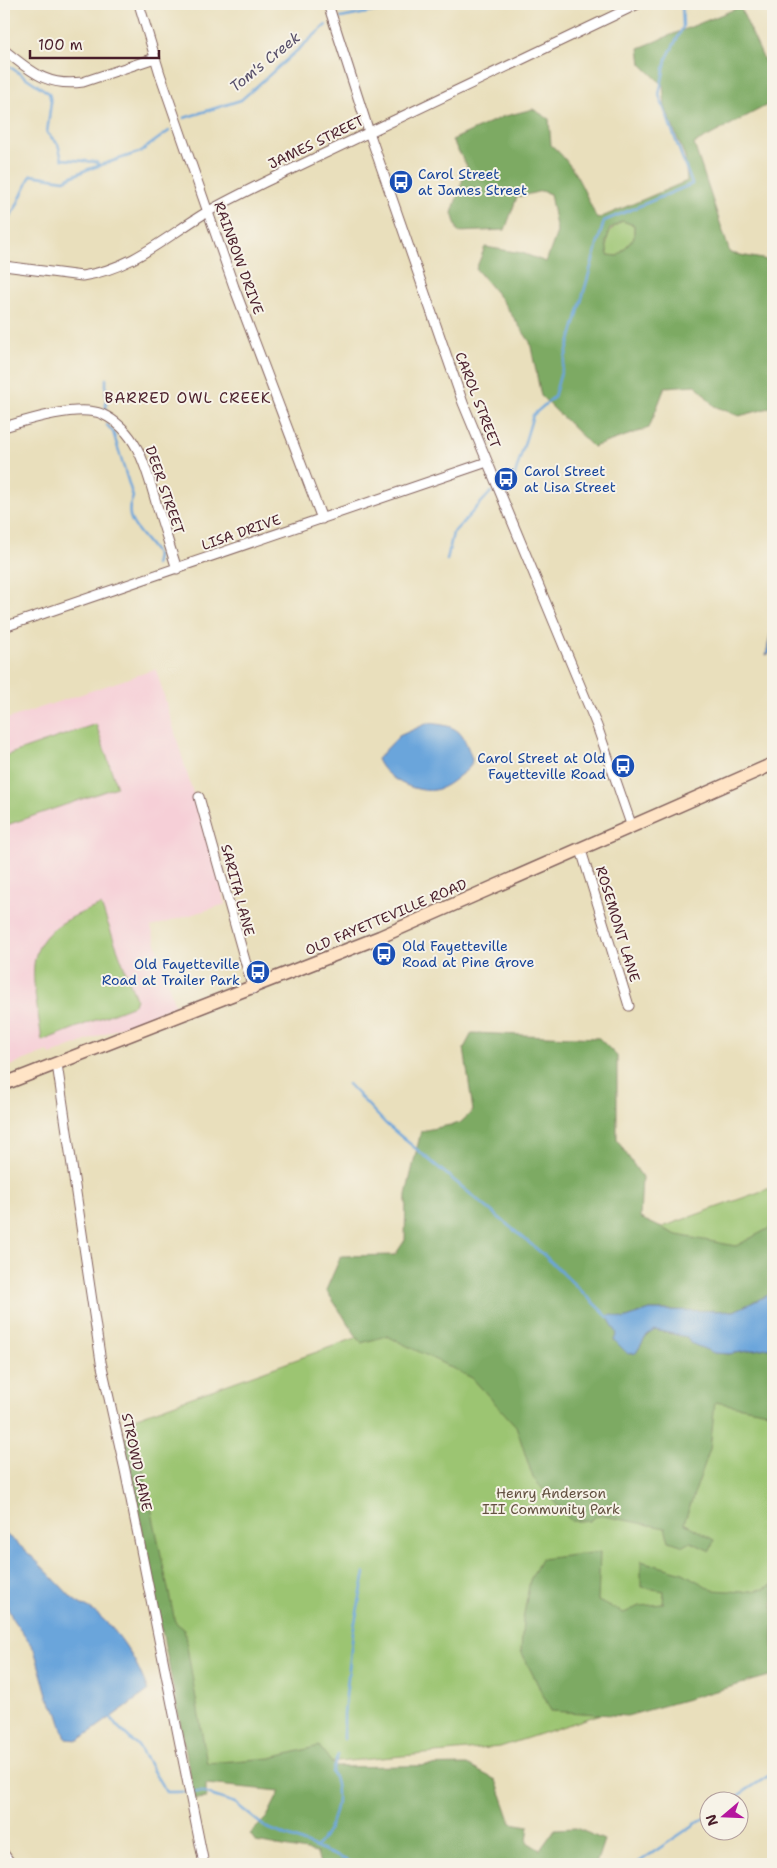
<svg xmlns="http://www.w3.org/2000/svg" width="777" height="1868" font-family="'Shantell Sans',sans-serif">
<rect width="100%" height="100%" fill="#f7f3e8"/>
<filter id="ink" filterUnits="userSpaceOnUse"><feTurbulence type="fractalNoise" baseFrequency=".02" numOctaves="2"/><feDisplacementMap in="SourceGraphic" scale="10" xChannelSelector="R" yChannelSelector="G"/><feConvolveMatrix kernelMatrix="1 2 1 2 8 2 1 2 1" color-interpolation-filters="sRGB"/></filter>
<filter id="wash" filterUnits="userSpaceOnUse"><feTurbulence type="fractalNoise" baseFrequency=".0096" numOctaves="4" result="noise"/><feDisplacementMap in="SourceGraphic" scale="20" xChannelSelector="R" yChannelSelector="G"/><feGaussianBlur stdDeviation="1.12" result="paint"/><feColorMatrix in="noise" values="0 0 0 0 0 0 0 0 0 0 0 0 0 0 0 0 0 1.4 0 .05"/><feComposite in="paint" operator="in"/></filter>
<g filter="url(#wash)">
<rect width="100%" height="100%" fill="#e9dfbc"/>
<path fill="#f6cfd7" d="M 156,669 L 226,904 L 151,927 L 175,1006 L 50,1055 L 48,1051 L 4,1068 L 4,720 Z"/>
<path fill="#9cc572" stroke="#73724e" d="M 622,221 L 634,225 L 634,238 L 618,256 L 607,255 C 606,237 607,231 622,221 Z
M 96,724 L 117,787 L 4,826 L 4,756 Z
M 101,905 L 136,999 L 134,1005 L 42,1041 C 32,965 15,936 101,905 Z
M 773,1187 L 773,1658 L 500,1747 L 197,1775 L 126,1421 Z"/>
<path fill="#7daa64" stroke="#646448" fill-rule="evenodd" d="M 740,7 L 773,80 L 773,102 L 694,144 L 730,253 L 773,261 L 773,407 L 739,416 L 714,406 L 696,385 L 665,387 L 649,428 L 593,447 L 541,396 L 530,342 L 501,299 L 476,269 L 485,247 L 522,253 L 546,262 L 557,232 L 550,194 L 542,191 L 517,197 L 505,230 L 458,232 L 452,213 L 467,166 L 452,140 L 502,117 L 533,109 L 549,119 L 551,145 C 575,165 584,191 597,219 L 687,181 L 685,157 L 665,107 L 663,85 L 641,64 L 639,48 ZM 622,221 L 634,225 L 634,238 L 618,256 L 608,255 L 606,242 L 610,229 Z
M 472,1033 L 599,1038 L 617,1056 L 617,1140 L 642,1177 L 640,1218 L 677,1235 L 736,1246 L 773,1226 L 773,1293 L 734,1311 L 650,1310 L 624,1319 L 613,1315 C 612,1331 626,1342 636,1353 L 647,1335 L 655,1330 L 687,1337 L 714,1353 L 729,1354 L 773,1347 L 773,1413 L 715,1402 L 710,1449 L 684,1523 L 714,1540 L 710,1551 L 691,1542 L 684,1546 L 669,1541 L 665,1528 L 598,1515 L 590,1521 L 571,1521 L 533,1478 L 516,1426 L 472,1378 L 387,1336 L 361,1343 L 326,1290 L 341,1256 L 395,1255 L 405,1240 L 406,1195 L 421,1131 L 460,1123 L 473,1111 L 464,1048 Z
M 124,1437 L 137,1440 L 175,1622 L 184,1629 L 207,1763 L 271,1758 L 319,1746 L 335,1767 L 467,1765 L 496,1780 L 511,1823 L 529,1826 L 527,1842 L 540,1850 L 555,1829 L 576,1828 L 604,1840 L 596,1864 L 320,1864 L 317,1853 L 256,1842 L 250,1834 L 267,1817 L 280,1791 L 206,1784 L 206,1798 L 195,1799 Z
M 600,1552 L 598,1601 L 624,1613 L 639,1606 L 663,1604 L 664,1591 L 641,1587 L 641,1561 L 683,1573 L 713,1590 L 743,1592 L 764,1589 L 773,1584 L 773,1675 L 627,1716 L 551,1711 L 521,1651 L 523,1620 L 530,1580 L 541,1559 Z"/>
<path fill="#6ba5db" stroke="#5a6283" d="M 773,620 L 773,652 L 766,655 Z
M 428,723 C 459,726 462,730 472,759 C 472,768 465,771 459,776 C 452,782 444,788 435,790 C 414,793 384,778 377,759 L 399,736 Z
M 773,1293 L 773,1347 L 729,1354 L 714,1353 L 690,1343 L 687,1337 L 655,1330 L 647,1335 L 636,1353 L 628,1354 L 614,1340 L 617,1333 L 607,1316 L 613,1315 L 624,1319 L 650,1310 L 734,1311 Z
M 4,1533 C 30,1552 51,1576 73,1599 C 79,1605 89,1607 96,1613 C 121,1633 137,1661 148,1691 L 79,1740 L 66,1739 L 58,1714 L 48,1698 L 34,1649 L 13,1620 L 4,1599 Z"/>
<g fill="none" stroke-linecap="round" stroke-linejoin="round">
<path stroke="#6ba5db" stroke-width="2.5" d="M 341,18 L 411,4
M 4,63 L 49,93 L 51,102 L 47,133 L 58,144 L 62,159 L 96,162 L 100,166
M 184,118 L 241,100 L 326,25
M 4,225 L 16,207 L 31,175 L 64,180 L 86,170 L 140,152 L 169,131
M 106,379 L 106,409
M 107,425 L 113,432 L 133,497 C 120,523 146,535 157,556 L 155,565
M 504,485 L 515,475 L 533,415 L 554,397 L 604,221 L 692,184 L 659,95 L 666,60 L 683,27 L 682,4
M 447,560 L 453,533 L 491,492
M 348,1084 L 386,1124 L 544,1255 L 609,1318
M 110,1716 L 117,1726 L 138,1746 L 166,1792 L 187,1792
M 344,1739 L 344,1714 L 353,1632 L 365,1573
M 193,1792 L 201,1792 L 235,1803 L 265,1827 L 356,1864
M 731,1800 L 773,1773
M 316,1848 C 333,1827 344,1799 332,1772 L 338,1755
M 636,1864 L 710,1814"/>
</g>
</g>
<g filter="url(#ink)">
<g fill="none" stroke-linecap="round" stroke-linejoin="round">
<g stroke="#82625e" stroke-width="11">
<path id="street" d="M 139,4 L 160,74 L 234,287 L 322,519
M 328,4 L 369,132 L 463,403 L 597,726 L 632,827
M 4,50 C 31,71 46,87 83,82 L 155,58
M 4,266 L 82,276 C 130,269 162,240 202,215 C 222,203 245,192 267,181 L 638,4
M 4,427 C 27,420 78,404 102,414 C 139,431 147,472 157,506 C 164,527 170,548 177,569
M 4,627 L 487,462
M 199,797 L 253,989
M 581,850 L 629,1006
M 57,1064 L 101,1362 L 125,1470 L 204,1864
M 4,1854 L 11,1864"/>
</g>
<g stroke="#82625e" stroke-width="15">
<path id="secondary" d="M 4,1084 L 380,937 L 773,764"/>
</g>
<use href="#street" stroke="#fff" stroke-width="9"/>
<use href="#secondary" stroke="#ffe4c6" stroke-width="12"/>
</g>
</g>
<defs>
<g id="bus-disc" transform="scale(1.25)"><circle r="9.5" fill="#1a4fb4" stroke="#f7f3e8"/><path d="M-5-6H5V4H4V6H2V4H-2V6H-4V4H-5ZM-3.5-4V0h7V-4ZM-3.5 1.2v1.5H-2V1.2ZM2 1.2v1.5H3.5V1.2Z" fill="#fff"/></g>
</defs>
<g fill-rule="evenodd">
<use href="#bus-disc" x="401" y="182"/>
<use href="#bus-disc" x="506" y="479"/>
<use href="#bus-disc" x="623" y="766"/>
<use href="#bus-disc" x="384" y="954"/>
<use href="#bus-disc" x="258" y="972"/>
</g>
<g text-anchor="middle" stroke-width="4" stroke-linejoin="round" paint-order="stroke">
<g font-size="14" fill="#4a1f2b" stroke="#f7f3e8">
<text transform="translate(316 142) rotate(-26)" y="5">JAMES STREET</text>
<text transform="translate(239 258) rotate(70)" y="5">RAINBOW DRIVE</text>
<text transform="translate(478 400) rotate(69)" y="5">CAROL STREET</text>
<text transform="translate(165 490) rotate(71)" y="5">DEER STREET</text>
<text transform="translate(241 532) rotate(-19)" y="5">LISA DRIVE</text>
<text transform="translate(238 890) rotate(75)" y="5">SARITA LANE</text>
<text transform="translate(386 917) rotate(-23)" y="5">OLD FAYETTEVILLE ROAD</text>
<text transform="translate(618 924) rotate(73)" y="5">ROSEMONT LANE</text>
<text transform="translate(137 1462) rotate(78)" y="5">STROWD LANE</text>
</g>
<g font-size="14" fill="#164399" stroke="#f7f3e8" text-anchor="start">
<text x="418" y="179">Carol Street<tspan x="418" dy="16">at James Street</tspan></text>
<text x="524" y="476">Carol Street<tspan x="524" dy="16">at Lisa Street</tspan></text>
<text x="606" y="763" text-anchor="end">Carol Street at Old<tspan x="606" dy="16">Fayetteville Road</tspan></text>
<text x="402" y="951">Old Fayetteville<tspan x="402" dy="16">Road at Pine Grove</tspan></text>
<text x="240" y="969" text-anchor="end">Old Fayetteville<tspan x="240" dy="16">Road at Trailer Park</tspan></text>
</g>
<g font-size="14" fill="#635140" stroke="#f7f3e8">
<text x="551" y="1498">Henry Anderson<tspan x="551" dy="16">III Community Park</tspan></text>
</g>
<g font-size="15" font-style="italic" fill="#564e69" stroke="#f7f3e8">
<text transform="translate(265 62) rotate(-39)" y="5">Tom's Creek</text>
</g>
<g font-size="15" letter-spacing="1" fill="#4a1f2b" stroke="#f7f3e8">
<text x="188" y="403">BARRED OWL CREEK</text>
</g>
</g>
<rect width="777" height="1868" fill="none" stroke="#f7f3e8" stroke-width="20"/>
<g transform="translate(724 1816) rotate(251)"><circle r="24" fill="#f7f3e8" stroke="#b29e9c"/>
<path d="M0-4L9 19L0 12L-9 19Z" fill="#b5179e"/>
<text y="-8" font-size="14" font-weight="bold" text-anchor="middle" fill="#4a1f2b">N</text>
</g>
<path d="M30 50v8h129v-8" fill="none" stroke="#4a1f2b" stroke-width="2.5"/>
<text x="38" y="50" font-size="15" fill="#4a1f2b" stroke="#f7f3e8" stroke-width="4" paint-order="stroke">100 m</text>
</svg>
